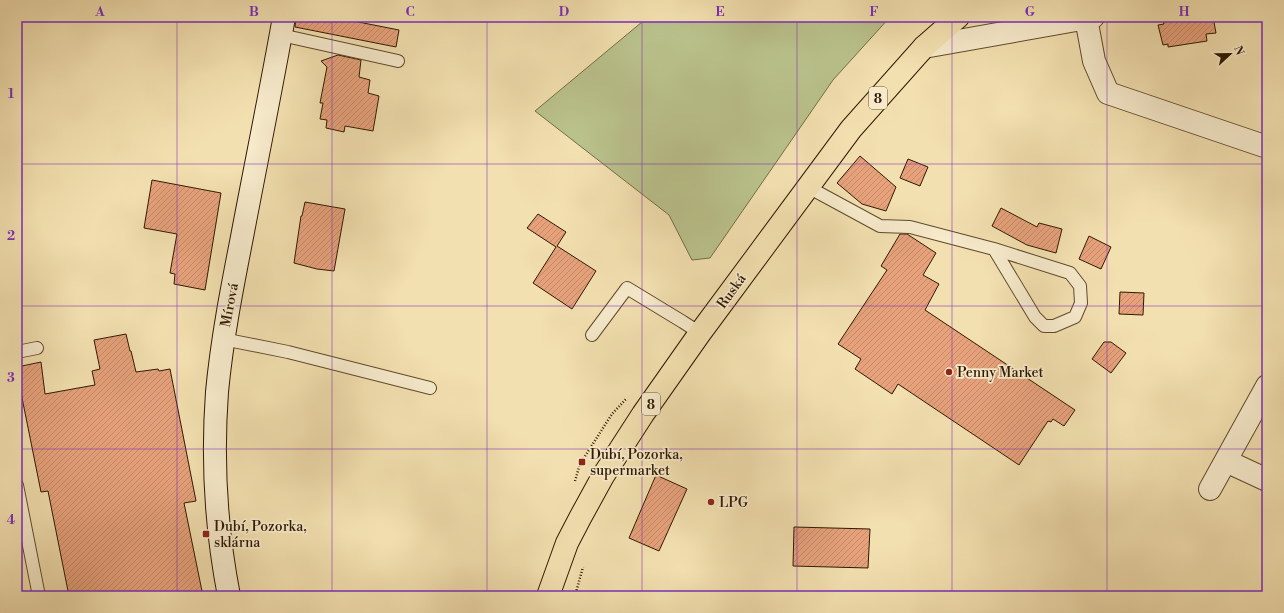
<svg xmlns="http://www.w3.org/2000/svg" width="1284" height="613" font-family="'Libre Bodoni',serif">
<defs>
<pattern id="building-hatch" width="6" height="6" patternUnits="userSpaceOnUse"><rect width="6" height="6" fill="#e7a27c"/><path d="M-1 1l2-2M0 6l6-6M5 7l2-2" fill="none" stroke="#c68b69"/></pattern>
</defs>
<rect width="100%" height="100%" fill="#f3e0b0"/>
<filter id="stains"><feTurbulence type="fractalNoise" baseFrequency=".005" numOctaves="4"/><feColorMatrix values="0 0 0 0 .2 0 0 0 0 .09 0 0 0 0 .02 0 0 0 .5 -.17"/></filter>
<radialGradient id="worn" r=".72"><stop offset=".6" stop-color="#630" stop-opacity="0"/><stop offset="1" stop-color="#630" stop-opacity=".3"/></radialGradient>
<path fill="#bac28c" stroke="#746d46" d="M 648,17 L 890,17 L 833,80 L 710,258 L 692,260 L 669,215 L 535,111 Z"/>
<path fill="url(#building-hatch)" stroke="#2f1800" d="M 296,17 L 333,17 L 399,30 L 396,47 L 295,27 Z
M 1179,17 L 1213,17 L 1216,33 L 1206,34 L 1207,41 L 1168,47 L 1168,44 L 1163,45 L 1158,25 L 1164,24 L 1163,20 Z
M 338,55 L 361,60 L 359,77 L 370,80 L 368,93 L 379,96 L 373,131 L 345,126 L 344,132 L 326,128 L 327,120 L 320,119 L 323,103 L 320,103 L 327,67 L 321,61 Z
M 860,156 L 896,187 L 886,211 L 862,204 L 837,183 Z
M 908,159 L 928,167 L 920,186 L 900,178 Z
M 152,180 L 221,193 L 205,290 L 174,284 L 175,274 L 170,273 L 177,234 L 144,228 Z
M 305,202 L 345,209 L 334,271 L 317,269 L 294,263 L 301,216 L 302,216 Z
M 1001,208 L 1037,227 L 1039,223 L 1062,229 L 1056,253 L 1027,245 L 992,226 Z
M 538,214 L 566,232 L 557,246 L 596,271 L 572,309 L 533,283 L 556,247 L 527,228 Z
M 900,234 L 907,234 L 936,253 L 923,275 L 939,284 L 925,310 L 1075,410 L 1064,426 L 1053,419 L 1051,422 L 1048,421 L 1019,465 L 898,384 L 892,394 L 855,369 L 861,359 L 838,344 L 887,270 L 881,266 Z
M 1089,236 L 1111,247 L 1101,269 L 1079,259 Z
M 1120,292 L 1144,293 L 1143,315 L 1119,314 Z
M 126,334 L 130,351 L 131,351 L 136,372 L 158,369 L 159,371 L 170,369 L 196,501 L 184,503 L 203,596 L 69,596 L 48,491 L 41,492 L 17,373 L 17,367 L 41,362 L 45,394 L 95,385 L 92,371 L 100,369 L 94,340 Z
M 1104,342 L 1111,342 L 1126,353 L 1111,373 L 1092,359 Z
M 656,475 L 687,489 L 659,551 L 629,538 Z
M 794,527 L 870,529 L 868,568 L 793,566 Z"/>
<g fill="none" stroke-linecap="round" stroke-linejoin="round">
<g stroke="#604a2c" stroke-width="14">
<path id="lane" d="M 281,35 L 398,61
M 808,187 L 880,226 L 910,227 L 994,249 L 1070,273 L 1080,286 L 1081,303 L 1075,317 L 1054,326 L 1044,326 L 1035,317 L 994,249
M 592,335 L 627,288 L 683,322 L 700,333
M 223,339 L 288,352 L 430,388
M 17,352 L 37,348
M 17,485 L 39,596"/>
</g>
<g stroke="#604a2c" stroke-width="24">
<path id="street" d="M 1086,18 L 1094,61 L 1108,93 L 1267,147
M 924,47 L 1093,17
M 1226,461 L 1267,480
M 1210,489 L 1267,386"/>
</g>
<g stroke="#2f1800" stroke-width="24">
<path id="secondary" d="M 229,596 C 216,529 212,460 217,392 C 222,339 232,288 242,237 C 256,163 271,90 284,17"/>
</g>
<g stroke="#2f1800" stroke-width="24">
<path id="primary" d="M 548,596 L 567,543 L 580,518 L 603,476 L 643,414 L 700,333 L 851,129 L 924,47 L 958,17"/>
</g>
<path stroke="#2f1800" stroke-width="2.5" stroke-dasharray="1 2" stroke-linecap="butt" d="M 575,481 L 580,464 L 612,414 L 627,398
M 575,596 L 583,567"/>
<use href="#lane" stroke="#f7ebcc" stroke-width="12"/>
<use href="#street" stroke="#f7ebcc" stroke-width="22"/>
<use href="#secondary" stroke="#f7ebcc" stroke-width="22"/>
<use href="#primary" stroke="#f3e0b0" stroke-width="22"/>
</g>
<path fill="none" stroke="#7b2cbf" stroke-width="1" stroke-opacity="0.55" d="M 177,17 L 177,596M 332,17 L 332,596M 487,17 L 487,596M 642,17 L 642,596M 797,17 L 797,596M 952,17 L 952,596M 1107,17 L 1107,596M 17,164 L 1267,164M 17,306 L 1267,306M 17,449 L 1267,449"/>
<g fill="#8f2418" stroke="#f7ebcc" stroke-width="1.5">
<circle cx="949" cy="372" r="4"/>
<rect x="578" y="458" width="8" height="8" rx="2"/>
<circle cx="711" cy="502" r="4"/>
<rect x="202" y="530" width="8" height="8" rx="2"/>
</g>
<g text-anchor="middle" stroke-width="3.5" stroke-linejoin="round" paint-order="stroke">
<g fill="#f7ebcc" stroke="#6b573d" stroke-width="1">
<rect x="869" y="87" width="18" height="22" rx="3"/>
<rect x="642" y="393" width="18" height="22" rx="3"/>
</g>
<g font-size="13" font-weight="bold" fill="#2f1800">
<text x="878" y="103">8</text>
<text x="651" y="409">8</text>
</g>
<g font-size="14" fill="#2f1800" stroke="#f7ebcc">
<text transform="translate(731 291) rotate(-54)" y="5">Ruská</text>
<text transform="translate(229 305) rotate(-79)" y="5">Mírová</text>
</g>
<g font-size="14" fill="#2f1800" stroke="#f7ebcc" text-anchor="start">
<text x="957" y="377">Penny Market</text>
<text x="590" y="459">Dubí, Pozorka,<tspan x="590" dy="16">supermarket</tspan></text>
<text x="719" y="507">LPG</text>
<text x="214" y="531">Dubí, Pozorka,<tspan x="214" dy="16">sklárna</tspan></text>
</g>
</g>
<rect width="1284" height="613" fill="none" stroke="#f3e0b0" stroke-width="44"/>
<g transform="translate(1230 54) rotate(68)" stroke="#f7ebcc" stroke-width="3" paint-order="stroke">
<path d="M0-3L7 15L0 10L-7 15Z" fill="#2f1800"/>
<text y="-6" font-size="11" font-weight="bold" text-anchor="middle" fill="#2f1800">N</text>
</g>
<rect x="22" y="22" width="1240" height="569" fill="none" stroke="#7b2cbf" stroke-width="1.5"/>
<g font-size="13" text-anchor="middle" font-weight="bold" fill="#7b2cbf">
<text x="100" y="16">A</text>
<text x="254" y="16">B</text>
<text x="410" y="16">C</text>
<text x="564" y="16">D</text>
<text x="720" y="16">E</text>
<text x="874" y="16">F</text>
<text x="1030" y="16">G</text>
<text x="1184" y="16">H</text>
<text x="11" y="98">1</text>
<text x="11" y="240">2</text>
<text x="11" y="382">3</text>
<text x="11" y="524">4</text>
</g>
<rect width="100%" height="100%" filter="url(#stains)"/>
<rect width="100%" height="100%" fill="url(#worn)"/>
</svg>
